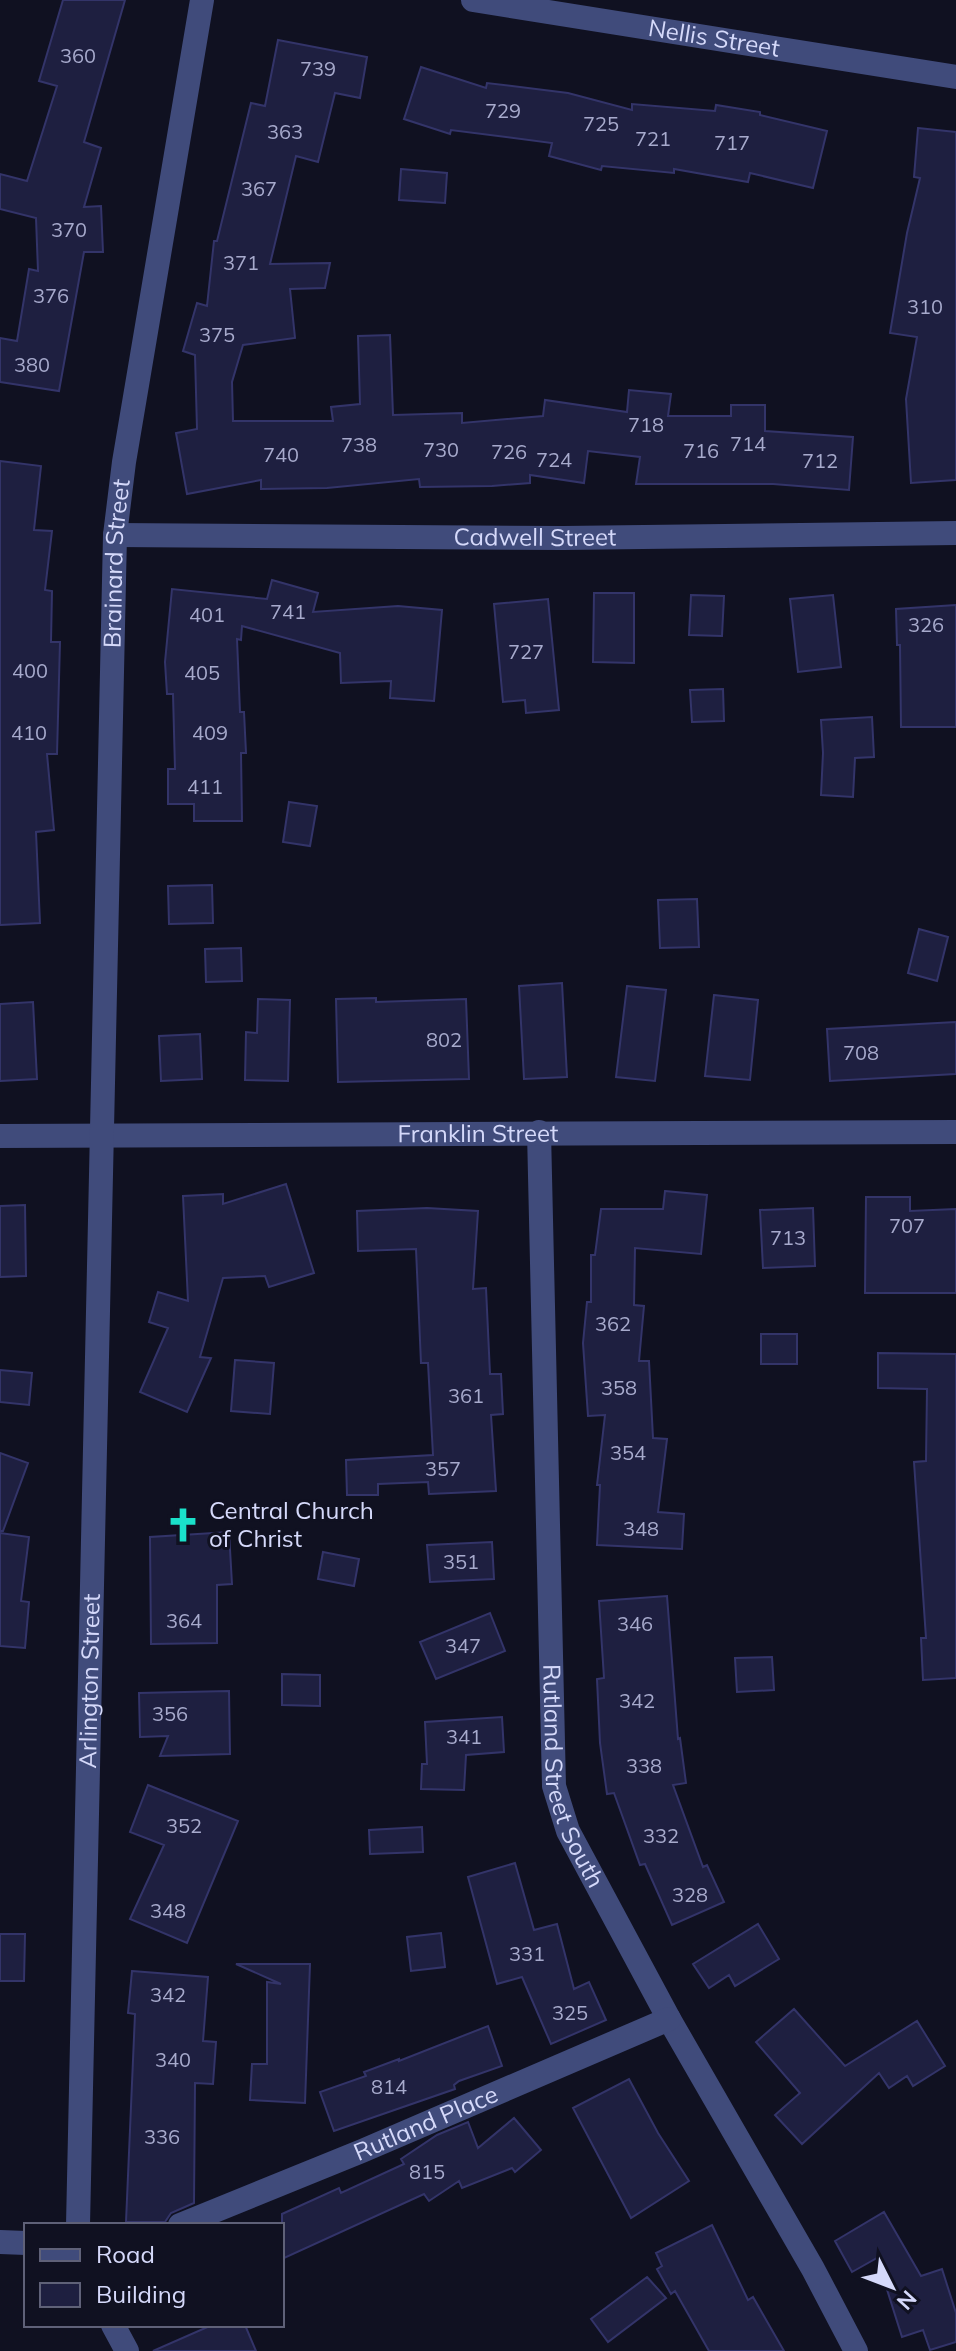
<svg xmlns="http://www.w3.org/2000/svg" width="956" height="2351" font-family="Mulish,sans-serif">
<rect width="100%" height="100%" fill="#101121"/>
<path fill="#1e1f40" stroke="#333469" stroke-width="2" d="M 63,0 L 125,0 L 84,142 L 101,148 L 84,207 L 101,206 L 103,252 L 84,252 L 59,391 L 0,382 L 0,338 L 17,341 L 29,269 L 38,271 L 36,218 L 0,209 L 0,174 L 27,181 L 57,86 L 39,81 Z
M 278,40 L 367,57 L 360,98 L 335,93 L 318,162 L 296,156 L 270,264 L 330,263 L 325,288 L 290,289 L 295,338 L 243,345 L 232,382 L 233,421 L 333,421 L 331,407 L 360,404 L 358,336 L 390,335 L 393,415 L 462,413 L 462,423 L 543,416 L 545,400 L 627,412 L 629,390 L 671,394 L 668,416 L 731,416 L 731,405 L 765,405 L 765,431 L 853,437 L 849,490 L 773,484 L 636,484 L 640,457 L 588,451 L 584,483 L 530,475 L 530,483 L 492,486 L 420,487 L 419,479 L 327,488 L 261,489 L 261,480 L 187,494 L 176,433 L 197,429 L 195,355 L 183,351 L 197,303 L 207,306 L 214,241 L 217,241 L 251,103 L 265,106 Z
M 421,67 L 486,88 L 487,83 L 568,93 L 632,110 L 632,104 L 715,111 L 716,105 L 760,112 L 760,115 L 827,131 L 813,188 L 750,173 L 748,182 L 674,169 L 674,173 L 602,166 L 601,170 L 549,156 L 552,143 L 451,130 L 450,134 L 404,119 Z
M 918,128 L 956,132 L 956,480 L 911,483 L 906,399 L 917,337 L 890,333 L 907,233 L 920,178 L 914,177 Z
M 401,169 L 447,173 L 445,203 L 399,200 Z
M 0,461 L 41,466 L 34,530 L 52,531 L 45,590 L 52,591 L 51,642 L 60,642 L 57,754 L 47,754 L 54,830 L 36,832 L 40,923 L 0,925 Z
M 272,580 L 318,593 L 313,612 L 398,606 L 442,610 L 434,701 L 390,698 L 391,681 L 341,683 L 340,653 L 242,626 L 241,640 L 237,639 L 240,712 L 244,712 L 246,753 L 241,753 L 242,821 L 194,821 L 194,804 L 168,804 L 168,769 L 175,769 L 173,694 L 167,694 L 165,662 L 172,589 L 267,599 Z
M 594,593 L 634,593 L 634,663 L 593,662 Z
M 691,595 L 724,596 L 722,636 L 689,635 Z
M 833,595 L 841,667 L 798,672 L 790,599 Z
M 548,599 L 559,710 L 526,713 L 525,700 L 503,702 L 494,604 Z
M 956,605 L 956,727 L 901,727 L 900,645 L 897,645 L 896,609 Z
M 723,689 L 724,721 L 692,722 L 690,690 Z
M 872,717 L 874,757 L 855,758 L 853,797 L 821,795 L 823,753 L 821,720 Z
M 289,802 L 317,806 L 310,846 L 283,842 Z
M 212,885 L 213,923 L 169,924 L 168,886 Z
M 697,899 L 699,947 L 660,948 L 658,900 Z
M 919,929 L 948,937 L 937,981 L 908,973 Z
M 241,948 L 242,981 L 206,982 L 205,949 Z
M 562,983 L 567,1077 L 524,1079 L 519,986 Z
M 627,986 L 666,990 L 655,1081 L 616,1077 Z
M 714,995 L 758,1000 L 750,1080 L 705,1076 Z
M 376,998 L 376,1002 L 466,999 L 469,1079 L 338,1082 L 336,999 Z
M 258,999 L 290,1000 L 288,1081 L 245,1080 L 246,1032 L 257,1033 Z
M 33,1002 L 37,1079 L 0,1081 L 0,1004 Z
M 956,1022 L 956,1074 L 830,1081 L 827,1029 Z
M 200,1034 L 202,1079 L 161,1081 L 159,1036 Z
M 286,1184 L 314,1273 L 269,1287 L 265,1276 L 223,1278 L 200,1357 L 211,1358 L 187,1412 L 140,1392 L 168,1328 L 149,1322 L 158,1292 L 188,1301 L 183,1196 L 223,1194 L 223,1204 Z
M 665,1191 L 707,1195 L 701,1254 L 635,1248 L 634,1305 L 644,1306 L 639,1361 L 649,1361 L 653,1438 L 667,1439 L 658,1512 L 684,1514 L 682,1549 L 597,1545 L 600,1485 L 597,1485 L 605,1415 L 588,1416 L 583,1343 L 587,1302 L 591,1302 L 591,1255 L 595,1255 L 601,1209 L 663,1209 Z
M 866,1197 L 910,1197 L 910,1211 L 956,1209 L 956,1293 L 865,1293 Z
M 25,1205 L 26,1276 L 0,1277 L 0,1206 Z
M 427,1208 L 478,1211 L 473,1289 L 486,1288 L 490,1374 L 501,1374 L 503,1414 L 491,1415 L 496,1491 L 429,1494 L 428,1482 L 378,1484 L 378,1495 L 347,1495 L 346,1460 L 433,1455 L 428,1363 L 421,1363 L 416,1249 L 358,1251 L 357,1211 Z
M 813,1208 L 815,1266 L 763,1268 L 760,1210 Z
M 761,1334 L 797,1334 L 797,1364 L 761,1364 Z
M 878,1353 L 956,1354 L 956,1678 L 923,1680 L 921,1638 L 926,1638 L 914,1462 L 926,1461 L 927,1389 L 878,1388 Z
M 235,1360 L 274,1363 L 270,1414 L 231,1411 Z
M 0,1370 L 32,1373 L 29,1405 L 0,1402 Z
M 0,1453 L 28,1463 L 3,1531 L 0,1531 Z
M 229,1532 L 232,1584 L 217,1585 L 217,1643 L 151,1644 L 150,1537 Z
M 0,1533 L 29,1537 L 21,1601 L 29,1602 L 25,1648 L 0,1646 Z
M 492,1542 L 494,1579 L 430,1582 L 427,1545 Z
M 323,1552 L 359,1559 L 354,1586 L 318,1579 Z
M 667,1596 L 678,1739 L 680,1738 L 686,1783 L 673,1785 L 703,1867 L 707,1865 L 724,1902 L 672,1925 L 645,1864 L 640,1865 L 614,1793 L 607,1794 L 600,1743 L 597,1679 L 604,1678 L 599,1601 Z
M 490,1613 L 505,1651 L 436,1679 L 420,1642 Z
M 772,1657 L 774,1690 L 737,1692 L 735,1658 Z
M 282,1674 L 320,1675 L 320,1706 L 282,1705 Z
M 229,1691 L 230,1754 L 160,1756 L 168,1736 L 140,1737 L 139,1693 Z
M 502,1717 L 504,1752 L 466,1755 L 464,1790 L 421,1789 L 422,1764 L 427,1764 L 425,1722 Z
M 148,1785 L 238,1821 L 187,1943 L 130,1919 L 164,1845 L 130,1832 Z
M 422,1827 L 423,1852 L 370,1854 L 369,1830 Z
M 515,1863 L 534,1930 L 557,1924 L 574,1989 L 589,1982 L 606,2020 L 551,2044 L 522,1977 L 497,1984 L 468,1877 Z
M 758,1924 L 779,1959 L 735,1986 L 729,1975 L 709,1988 L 693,1964 Z
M 441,1933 L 445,1967 L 411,1971 L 407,1937 Z
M 0,1934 L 25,1934 L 24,1981 L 0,1981 Z
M 236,1964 L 310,1964 L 305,2103 L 250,2100 L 252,2064 L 267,2064 L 267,1982 L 281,1984 Z
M 132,1971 L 208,1977 L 203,2041 L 216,2042 L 213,2084 L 195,2083 L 194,2203 L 171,2213 L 165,2222 L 126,2222 L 135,2014 L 128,2013 Z
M 794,2009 L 845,2066 L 917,2021 L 945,2066 L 913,2086 L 907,2076 L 889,2088 L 879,2073 L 802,2144 L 775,2115 L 800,2093 L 756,2042 Z
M 488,2026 L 502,2066 L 459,2081 L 454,2085 L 455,2089 L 334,2131 L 320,2092 L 366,2076 L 364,2072 L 399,2059 L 399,2061 Z
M 629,2079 L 658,2133 L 689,2181 L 631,2218 L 573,2108 Z
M 514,2118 L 541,2150 L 515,2172 L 512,2168 L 462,2188 L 459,2181 L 429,2201 L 424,2194 L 282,2259 L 282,2214 L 339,2188 L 341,2193 L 404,2164 L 401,2159 L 437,2135 L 468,2122 L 478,2148 Z
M 884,2212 L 921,2276 L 942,2269 L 956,2313 L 956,2342 L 930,2350 L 923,2330 L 902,2337 L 877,2258 L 852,2272 L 835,2241 Z
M 712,2225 L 748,2300 L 753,2297 L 784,2351 L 709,2351 L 675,2291 L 671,2294 L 657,2269 L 662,2266 L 656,2253 Z
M 647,2277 L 666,2298 L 608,2342 L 591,2319 Z
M 212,2325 L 245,2325 L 256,2351 L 153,2351 Z"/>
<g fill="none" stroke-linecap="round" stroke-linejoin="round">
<g stroke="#404b7b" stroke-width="24">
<path id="s1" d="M 473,0 L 956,77"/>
<path id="s2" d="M 115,535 L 563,538 L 956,533"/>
<path id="s3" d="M 539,1132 L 554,1786 L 568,1831 L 669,2019 L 813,2269 L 856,2351"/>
<path id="s4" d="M 0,1136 L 956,1132"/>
<path id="s5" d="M 78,2225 L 115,535 L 124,462 L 202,0"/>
<path id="s6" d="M 180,2225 L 362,2151 L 669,2019"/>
<path d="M 0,2242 L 26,2243"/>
<path d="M 113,2325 L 127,2351"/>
</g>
</g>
<defs>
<g id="church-bare" transform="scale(2.76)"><path d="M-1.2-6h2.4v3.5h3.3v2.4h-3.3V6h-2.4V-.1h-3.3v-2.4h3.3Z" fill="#1ae1ca" stroke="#101121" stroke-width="2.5" paint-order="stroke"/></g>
</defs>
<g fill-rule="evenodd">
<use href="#church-bare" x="183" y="1525"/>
</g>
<g text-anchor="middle" stroke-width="6" stroke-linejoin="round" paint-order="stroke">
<g font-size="20" fill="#a7aacc">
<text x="78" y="63">360</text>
<text x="318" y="76">739</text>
<text x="503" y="118">729</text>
<text x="601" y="131">725</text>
<text x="285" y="139">363</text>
<text x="653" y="146">721</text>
<text x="732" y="150">717</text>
<text x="259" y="196">367</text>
<text x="69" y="237">370</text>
<text x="241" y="270">371</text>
<text x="51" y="303">376</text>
<text x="925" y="314">310</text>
<text x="217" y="342">375</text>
<text x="32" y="372">380</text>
<text x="646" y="432">718</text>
<text x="748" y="451">714</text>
<text x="359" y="452">738</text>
<text x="441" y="457">730</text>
<text x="701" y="458">716</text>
<text x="509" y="459">726</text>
<text x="281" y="462">740</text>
<text x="554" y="467">724</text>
<text x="820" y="468">712</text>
<text x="288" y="619">741</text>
<text x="207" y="622">401</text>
<text x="926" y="632">326</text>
<text x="526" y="659">727</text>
<text x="30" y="678">400</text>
<text x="202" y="680">405</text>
<text x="29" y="740">410</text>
<text x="210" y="740">409</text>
<text x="205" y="794">411</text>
<text x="444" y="1047">802</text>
<text x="861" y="1060">708</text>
<text x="907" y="1233">707</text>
<text x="788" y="1245">713</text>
<text x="613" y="1331">362</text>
<text x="619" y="1395">358</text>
<text x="466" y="1403">361</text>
<text x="628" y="1460">354</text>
<text x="443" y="1476">357</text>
<text x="641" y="1536">348</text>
<text x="461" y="1569">351</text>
<text x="184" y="1628">364</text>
<text x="635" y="1631">346</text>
<text x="463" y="1653">347</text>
<text x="637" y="1708">342</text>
<text x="170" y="1721">356</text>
<text x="464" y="1744">341</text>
<text x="644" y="1773">338</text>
<text x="184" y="1833">352</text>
<text x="661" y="1843">332</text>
<text x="690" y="1902">328</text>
<text x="168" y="1918">348</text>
<text x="527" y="1961">331</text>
<text x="168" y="2002">342</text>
<text x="570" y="2020">325</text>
<text x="173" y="2067">340</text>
<text x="389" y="2094">814</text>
<text x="162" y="2144">336</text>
<text x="427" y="2179">815</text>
</g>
<g font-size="24" fill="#d5d9fa" stroke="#101121">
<text dy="8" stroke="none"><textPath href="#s1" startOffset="244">Nellis Street</textPath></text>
<text dy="8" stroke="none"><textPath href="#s2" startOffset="420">Cadwell Street</textPath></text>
<text dy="8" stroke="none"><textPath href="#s5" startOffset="1662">Brainard Street</textPath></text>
<text dy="8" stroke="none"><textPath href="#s4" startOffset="478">Franklin Street</textPath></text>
<text dy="8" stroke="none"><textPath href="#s5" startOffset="544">Arlington Street</textPath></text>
<text dy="8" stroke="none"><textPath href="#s3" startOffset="648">Rutland Street South</textPath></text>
<text dy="8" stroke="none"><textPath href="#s6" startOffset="266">Rutland Place</textPath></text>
</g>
<g font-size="24" fill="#d5d9fa" stroke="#101121" text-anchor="start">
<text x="209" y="1519">Central Church<tspan x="209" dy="28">of Christ</tspan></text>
</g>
</g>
<rect x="24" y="2223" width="260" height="104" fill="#101121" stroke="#5f6178" stroke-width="2"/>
<rect x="40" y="2249" width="40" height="12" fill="#404b7b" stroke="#5f6178" stroke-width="2"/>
<text x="96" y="2263" font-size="24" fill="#d5d9fa">Road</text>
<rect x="40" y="2283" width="40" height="24" fill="#1e1f40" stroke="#5f6178" stroke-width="2"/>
<text x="96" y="2303" font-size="24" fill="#d5d9fa">Building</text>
<g transform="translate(892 2287) rotate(132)" stroke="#101121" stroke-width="6" paint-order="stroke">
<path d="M0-6L14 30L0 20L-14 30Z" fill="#d5d9fa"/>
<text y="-12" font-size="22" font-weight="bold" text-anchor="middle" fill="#d5d9fa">N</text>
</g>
</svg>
